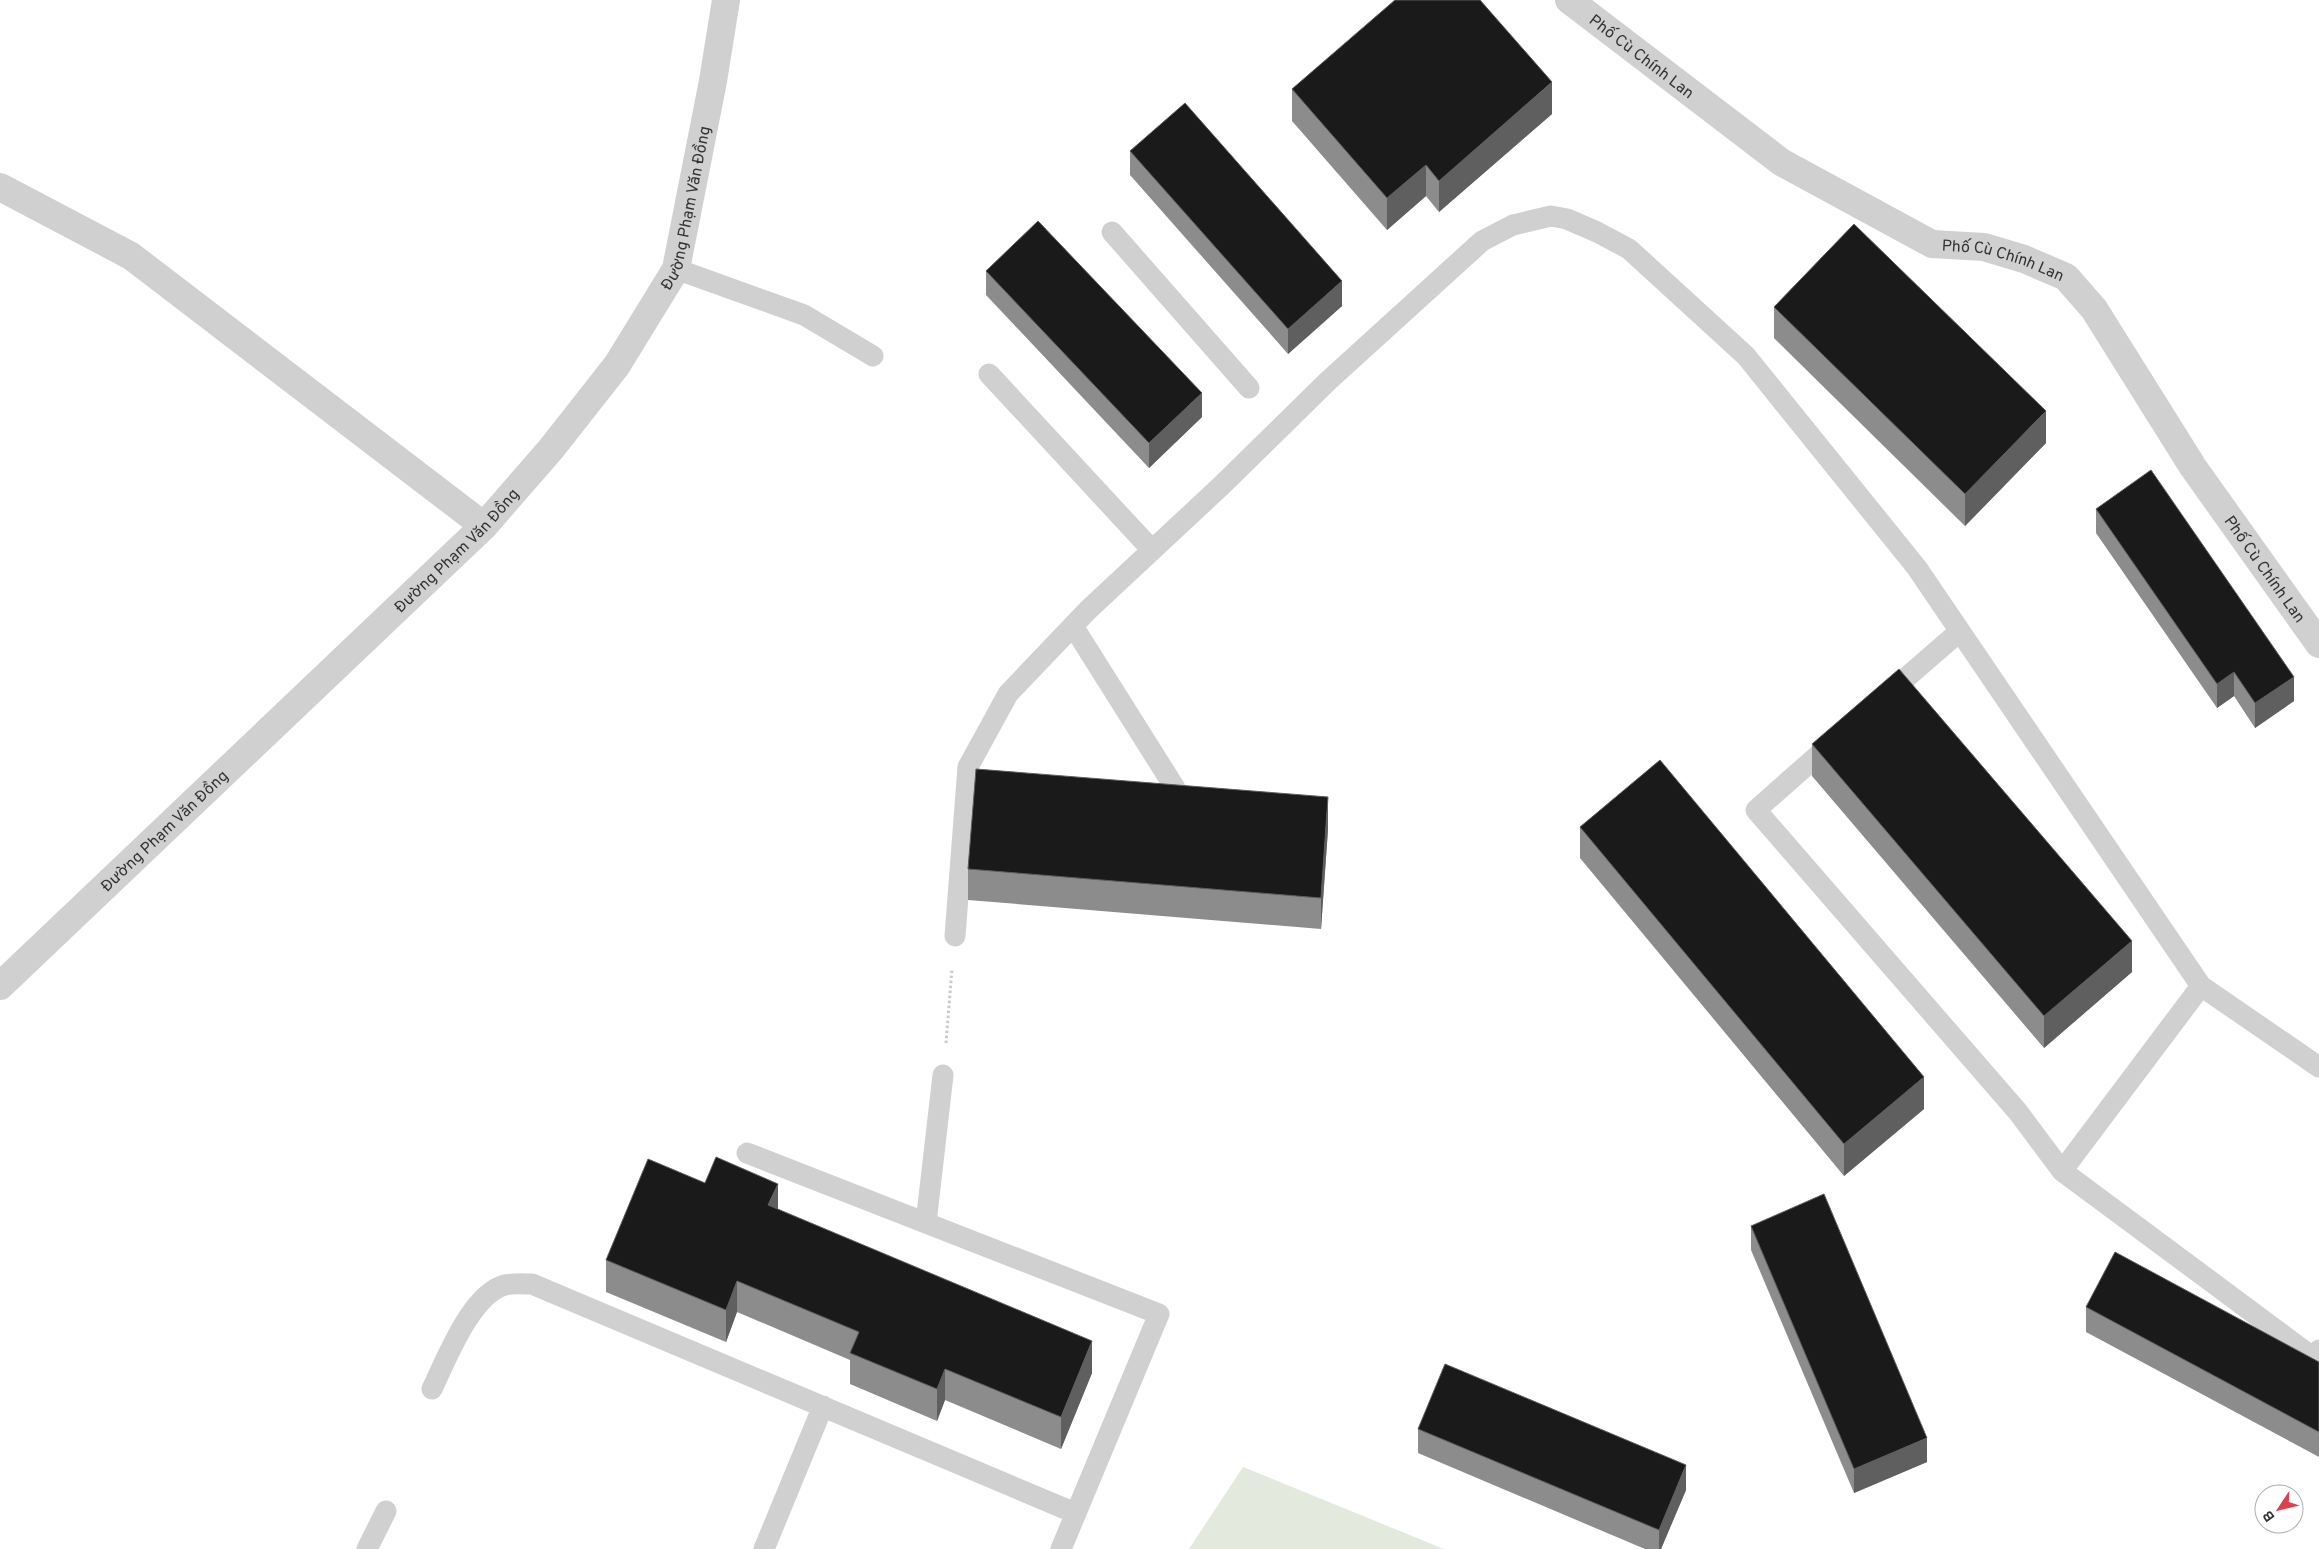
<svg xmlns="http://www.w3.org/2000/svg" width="2319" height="1549" font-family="Overpass,sans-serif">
<rect width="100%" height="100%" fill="#fff"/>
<path fill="#e3e9dc" d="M 1243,1467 L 1444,1549 L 1189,1549 Z"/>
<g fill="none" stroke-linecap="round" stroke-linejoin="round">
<path stroke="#cacaca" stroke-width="3" stroke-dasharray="2.5 2.5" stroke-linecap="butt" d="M 946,1043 L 952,969"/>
<path stroke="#d0d0d0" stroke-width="21" d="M 1112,232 L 1249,388
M 676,269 L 804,315 L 873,356
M 989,374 L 1152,550
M 1073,626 L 1175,788
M 1884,697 L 1960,631
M 1833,742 L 1756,810 L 2018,1112 L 2062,1171 L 2314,1358 L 2319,1350
M 955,936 L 968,767 L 1008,694 L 1088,610 L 1221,486 L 1328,381 L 1482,241 L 1513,225 L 1551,216 L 1567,219 L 1597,232 L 1629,249 L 1746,356 L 1917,568 L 2201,986 L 2319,1067
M 747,1153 L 1159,1314 L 1061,1549
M 2062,1171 L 2201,986
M 926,1223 L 943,1075
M 432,1389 C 446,1360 471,1294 505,1285 C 513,1283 524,1284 532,1284 L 1075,1513
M 367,1549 L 386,1511
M 764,1549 L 823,1406"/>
<g stroke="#d0d0d0" stroke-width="28">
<path id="s1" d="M 1569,0 L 1781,162 L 1932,244 L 1984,247 L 2024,259 L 2066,277 L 2094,309 L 2193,467 L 2319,644"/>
<path d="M 0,187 L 131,256 L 484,526"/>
</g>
<path stroke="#d0d0d0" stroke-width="28" id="s2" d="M 0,986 L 484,526 L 551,449 L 617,365 L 676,269 L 713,81 L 726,0"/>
</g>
<path fill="#8c8c8c" d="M 1292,89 L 1552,114 L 1439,212 L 1426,196 L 1387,230 L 1292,121 Z
M 1130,151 L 1342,306 L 1288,354 L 1130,175 Z
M 986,271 L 1202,417 L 1149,468 L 986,295 Z
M 1774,307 L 2046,443 L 1965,526 L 1774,338 Z
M 2096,509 L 2294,701 L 2255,728 L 2234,696 L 2217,708 L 2096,533 Z
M 1812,744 L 2132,972 L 2044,1048 L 1812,776 Z
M 1580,827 L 1924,1109 L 1844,1176 L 1580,858 Z
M 1328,829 L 1321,929 L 968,900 L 968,869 Z
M 705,1183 L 778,1209 L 1092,1373 L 1061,1449 L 945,1400 L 937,1421 L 850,1384 L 850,1360 L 737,1312 L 726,1342 L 606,1292 L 606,1260 Z
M 1751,1226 L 1927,1462 L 1854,1493 L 1751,1250 Z
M 2086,1307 L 2319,1362 L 2319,1457 L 2086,1332 Z
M 1418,1429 L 1686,1490 L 1661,1549 L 1645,1549 L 1418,1453 Z"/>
<path fill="#5f5f5f" d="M 1552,82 L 1552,114 L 1439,212 L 1439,181 Z
M 1426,165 L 1426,196 L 1387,230 L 1387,198 Z
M 1342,281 L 1342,306 L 1288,354 L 1288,329 Z
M 1202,393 L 1202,417 L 1149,468 L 1149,443 Z
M 2046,411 L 2046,443 L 1965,526 L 1965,494 Z
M 2234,672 L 2234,696 L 2217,708 L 2217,684 Z
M 2294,677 L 2294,701 L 2255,728 L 2255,703 Z
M 1328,797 L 1328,829 L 1321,929 L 1321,898 Z
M 2132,941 L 2132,972 L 2044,1048 L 2044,1016 Z
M 1924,1077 L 1924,1109 L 1844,1176 L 1844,1144 Z
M 778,1184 L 778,1215 L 768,1205 Z
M 737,1281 L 737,1312 L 726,1342 L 726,1310 Z
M 1092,1341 L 1092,1373 L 1061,1449 L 1061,1417 Z
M 945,1369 L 945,1400 L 937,1421 L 937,1389 Z
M 1927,1438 L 1927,1462 L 1854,1493 L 1854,1469 Z
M 1686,1465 L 1686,1490 L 1661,1549 L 1659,1549 L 1659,1530 Z"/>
<path fill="#1a1a1a" stroke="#5f5f5f" d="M 1395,0 L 1480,0 L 1552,82 L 1439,181 L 1426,165 L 1387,198 L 1292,89 Z
M 1185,103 L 1342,281 L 1288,329 L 1130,151 Z
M 1038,221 L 1202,393 L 1149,443 L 986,271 Z
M 1854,224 L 2046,411 L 1965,494 L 1774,307 Z
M 2151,470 L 2294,677 L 2255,703 L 2234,672 L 2217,684 L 2096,509 Z
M 1899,669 L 2132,941 L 2044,1016 L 1812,744 Z
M 1660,760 L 1924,1077 L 1844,1144 L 1580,827 Z
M 976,769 L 1328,797 L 1321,898 L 968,869 Z
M 716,1157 L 778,1184 L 768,1205 L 1092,1341 L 1061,1417 L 945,1369 L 937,1389 L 850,1353 L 859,1332 L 737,1281 L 726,1310 L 606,1260 L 648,1159 L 705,1183 Z
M 1824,1194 L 1927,1438 L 1854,1469 L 1751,1226 Z
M 2115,1252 L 2319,1362 L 2319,1432 L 2086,1307 Z
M 1445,1364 L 1686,1465 L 1659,1530 L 1418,1429 Z"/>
<g text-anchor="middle" stroke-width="5" stroke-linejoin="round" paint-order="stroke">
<g font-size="16" fill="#333" stroke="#fff">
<text dy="6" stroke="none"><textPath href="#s1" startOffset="92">Phố Cù Chính Lan</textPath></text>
<text dy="6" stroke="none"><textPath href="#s2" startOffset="1051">Đường Phạm Văn Đồng</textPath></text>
<text dy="6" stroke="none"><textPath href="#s1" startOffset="512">Phố Cù Chính Lan</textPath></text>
<text dy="6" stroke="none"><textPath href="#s2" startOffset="631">Đường Phạm Văn Đồng</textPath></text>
<text dy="6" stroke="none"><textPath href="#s1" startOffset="932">Phố Cù Chính Lan</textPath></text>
<text dy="6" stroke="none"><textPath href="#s2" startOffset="226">Đường Phạm Văn Đồng</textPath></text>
</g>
</g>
<g transform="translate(2279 1509) rotate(235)"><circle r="24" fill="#ffffff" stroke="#adadad"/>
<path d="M0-4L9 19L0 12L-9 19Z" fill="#dd414e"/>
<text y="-8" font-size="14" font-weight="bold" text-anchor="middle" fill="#333333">B</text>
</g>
</svg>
